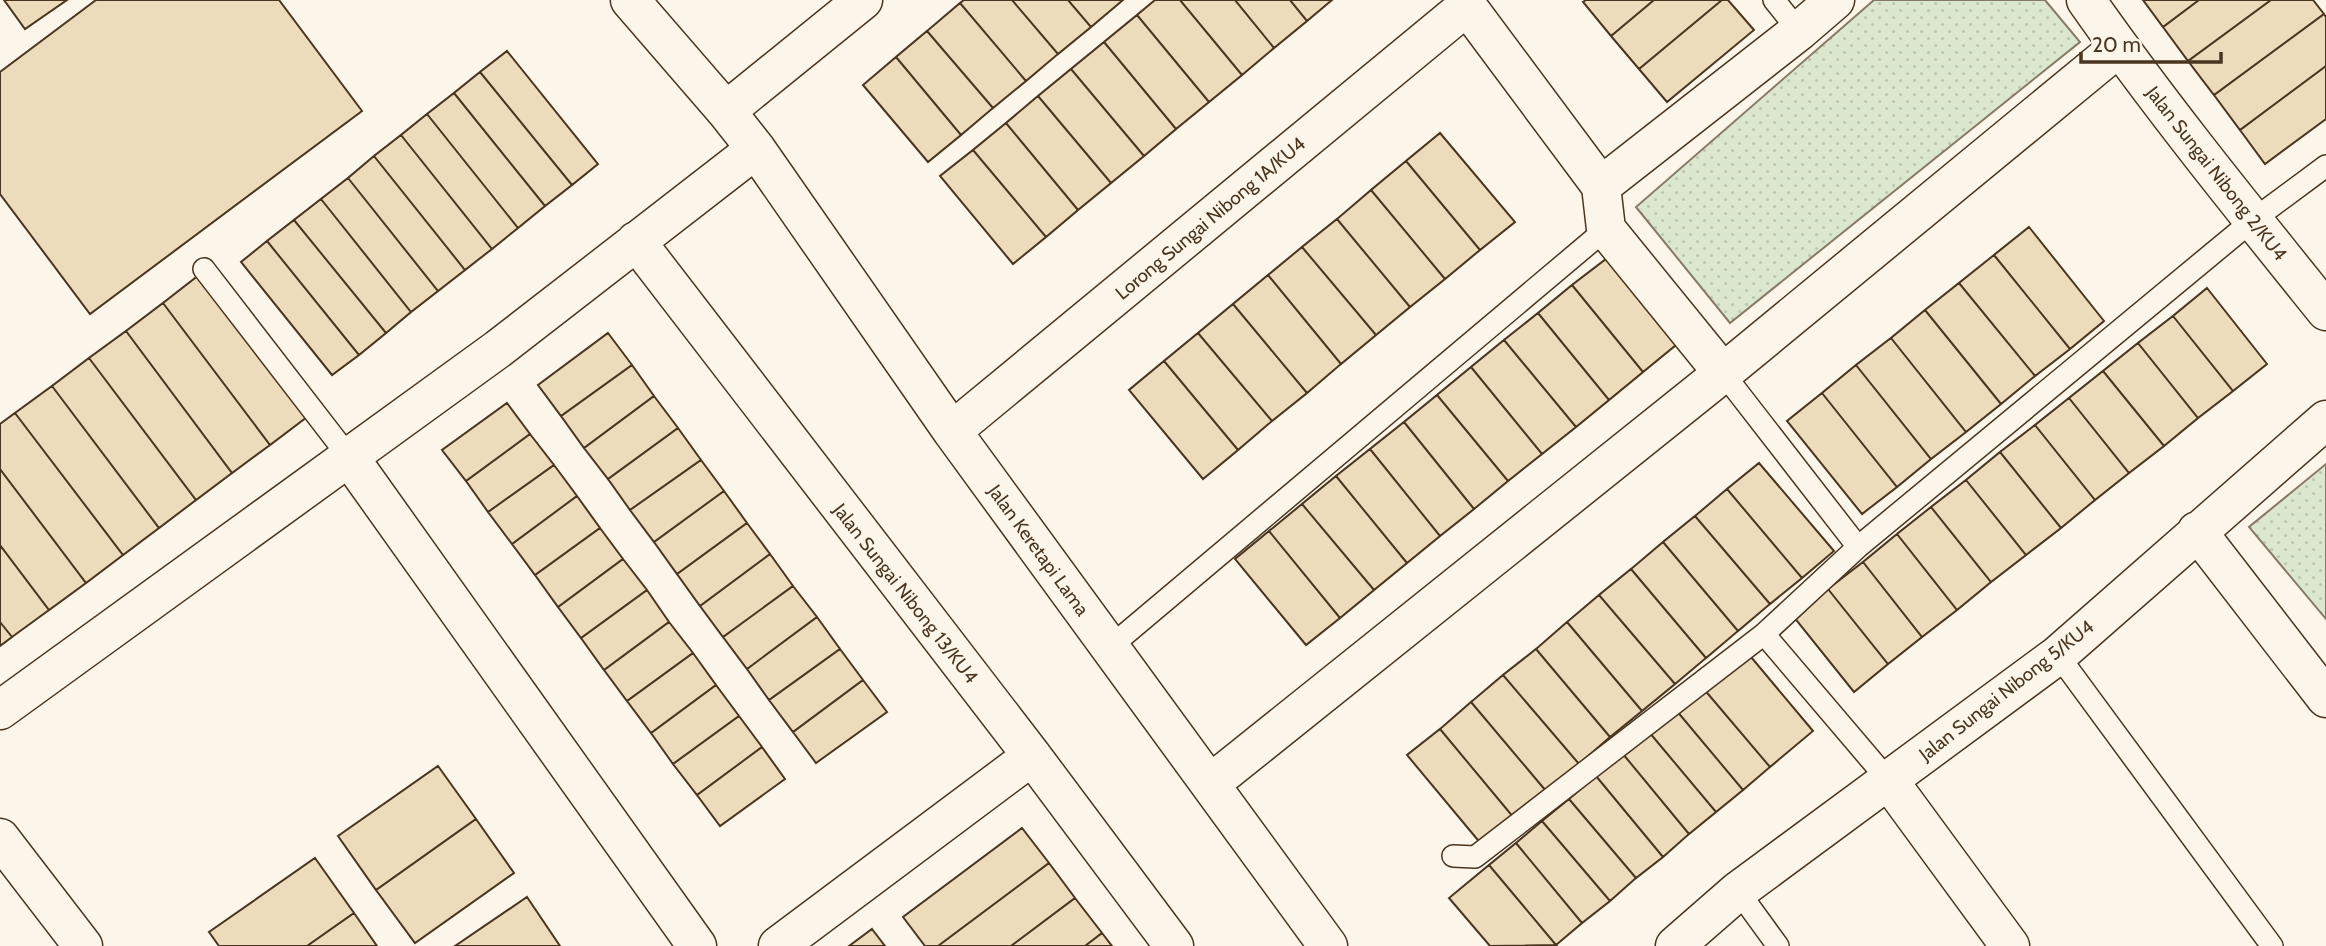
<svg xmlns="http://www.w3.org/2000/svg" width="2326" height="946" font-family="Cabin,sans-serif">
<defs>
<pattern id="grass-dots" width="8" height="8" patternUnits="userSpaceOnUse" patternTransform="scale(1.75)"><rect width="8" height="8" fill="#dce7d0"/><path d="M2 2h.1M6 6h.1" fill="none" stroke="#bec7b2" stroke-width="1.8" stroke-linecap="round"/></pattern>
</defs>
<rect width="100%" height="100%" fill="#fbf6e9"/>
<path fill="url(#grass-dots)" stroke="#887966" stroke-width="2" d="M 1874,0 L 2045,0 L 2080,42 L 1730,323 L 1636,207 Z
M 2326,464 L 2326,619 L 2249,527 Z"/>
<path fill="#ecdcbc" stroke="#4a3520" stroke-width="2" d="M 4,0 L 67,0 L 25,29 Z
M 96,0 L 279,0 L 362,111 L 90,314 L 0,194 L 0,72 Z
M 964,0 L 1012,0 L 1058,54 L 1026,81 L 960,3 Z
M 1012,0 L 1068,0 L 1091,27 L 1058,54 Z
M 1068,0 L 1123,0 L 1091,27 Z
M 1155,0 L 1180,0 L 1242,75 L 1209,102 L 1137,15 Z
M 1180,0 L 1235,0 L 1274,48 L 1242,75 Z
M 1235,0 L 1290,0 L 1307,21 L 1274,48 Z
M 1290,0 L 1332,0 L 1307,21 Z
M 1586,0 L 1654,0 L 1611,36 L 1583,2 Z
M 1654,0 L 1722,0 L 1639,69 L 1611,36 Z
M 1722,0 L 1728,0 L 1754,30 L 1667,102 L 1639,69 Z
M 2143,0 L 2199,0 L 2163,27 Z
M 2199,0 L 2271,0 L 2188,61 L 2163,27 Z
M 2271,0 L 2313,0 L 2324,14 L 2214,95 L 2188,61 Z
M 960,3 L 1026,81 L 993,108 L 927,31 Z
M 2324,14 L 2326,17 L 2326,66 L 2240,130 L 2214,95 Z
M 1137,15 L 1209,102 L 1176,129 L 1104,42 Z
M 927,31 L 993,108 L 961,135 L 896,57 Z
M 1104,42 L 1176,129 L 1144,156 L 1071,69 Z
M 507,51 L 598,164 L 572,185 L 480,72 Z
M 896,57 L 961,135 L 928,162 L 863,85 Z
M 2326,66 L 2326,119 L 2265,164 L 2240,130 Z
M 1071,69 L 1144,156 L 1111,183 L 1038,96 Z
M 480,72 L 572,185 L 545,206 L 454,93 Z
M 454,93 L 545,206 L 518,228 L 427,114 Z
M 1038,96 L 1111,183 L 1078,210 L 1006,123 Z
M 427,114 L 518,228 L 492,249 L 401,135 Z
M 1006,123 L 1078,210 L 1046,237 L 973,150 Z
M 1440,133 L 1515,222 L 1480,250 L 1406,161 Z
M 401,135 L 492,249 L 465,270 L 374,156 Z
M 973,150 L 1046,237 L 1013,264 L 940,176 Z
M 374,156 L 465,270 L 438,291 L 348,178 Z
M 1406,161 L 1480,250 L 1445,279 L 1371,190 Z
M 348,178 L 438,291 L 411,312 L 321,199 Z
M 1371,190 L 1445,279 L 1410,307 L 1337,219 Z
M 321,199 L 411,312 L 386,333 L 294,220 Z
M 1337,219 L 1410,307 L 1376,335 L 1302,247 Z
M 294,220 L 386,333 L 359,355 L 267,241 Z
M 2029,227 L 2104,321 L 2070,349 L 1994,255 Z
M 267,241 L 359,355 L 332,375 L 241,262 Z
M 1302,247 L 1376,335 L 1341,364 L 1268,275 Z
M 1994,255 L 2070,349 L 2035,376 L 1959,283 Z
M 1606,259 L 1676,345 L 1643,372 L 1572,285 Z
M 199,275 L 307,417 L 270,445 L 163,303 Z
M 1268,275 L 1341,364 L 1307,393 L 1233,304 Z
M 1959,283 L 2035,376 L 2001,404 L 1925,310 Z
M 1572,285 L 1643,372 L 1609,400 L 1538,313 Z
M 2207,288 L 2267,364 L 2233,391 L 2173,316 Z
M 163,303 L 270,445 L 232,473 L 126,331 Z
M 1233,304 L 1307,393 L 1272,421 L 1198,333 Z
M 1925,310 L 2001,404 L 1966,432 L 1891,338 Z
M 1538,313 L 1609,400 L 1576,427 L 1504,340 Z
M 2173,316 L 2233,391 L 2198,418 L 2138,343 Z
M 126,331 L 232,473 L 196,500 L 89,358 Z
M 608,333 L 632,365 L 561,416 L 538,385 Z
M 1198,333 L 1272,421 L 1238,450 L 1164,361 Z
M 1891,338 L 1966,432 L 1931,459 L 1856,365 Z
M 1504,340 L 1576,427 L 1542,454 L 1471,367 Z
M 2138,343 L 2198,418 L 2164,446 L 2103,371 Z
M 89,358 L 196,500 L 159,528 L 52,386 Z
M 1164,361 L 1238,450 L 1203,479 L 1129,390 Z
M 632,365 L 654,396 L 584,448 L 561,416 Z
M 1856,365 L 1931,459 L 1897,487 L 1822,393 Z
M 1471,367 L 1542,454 L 1508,481 L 1437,395 Z
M 2103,371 L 2164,446 L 2129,473 L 2069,398 Z
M 52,386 L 159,528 L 123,555 L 15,413 Z
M 1822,393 L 1897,487 L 1862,514 L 1787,421 Z
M 1437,395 L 1508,481 L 1474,509 L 1404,422 Z
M 654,396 L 678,428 L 608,479 L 584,448 Z
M 2069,398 L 2129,473 L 2095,500 L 2035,425 Z
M 507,403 L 530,434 L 466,481 L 442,450 Z
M 15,413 L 123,555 L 86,583 L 0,469 L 0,424 Z
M 1404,422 L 1474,509 L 1440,536 L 1370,449 Z
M 2035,425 L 2095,500 L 2061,528 L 2000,452 Z
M 678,428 L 701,460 L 630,510 L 608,479 Z
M 530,434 L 554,465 L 488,512 L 466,481 Z
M 1370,449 L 1440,536 L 1407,563 L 1336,476 Z
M 2000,452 L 2061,528 L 2026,555 L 1966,480 Z
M 701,460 L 724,491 L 654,542 L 630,510 Z
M 1759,463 L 1834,551 L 1802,578 L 1727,489 Z
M 554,465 L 577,496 L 512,544 L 488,512 Z
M 0,469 L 86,583 L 49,610 L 0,545 Z
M 1336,476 L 1407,563 L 1374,590 L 1302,504 Z
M 1966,480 L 2026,555 L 1991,582 L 1931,507 Z
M 1727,489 L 1802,578 L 1770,604 L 1695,516 Z
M 724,491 L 747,523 L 677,574 L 654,542 Z
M 577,496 L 600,528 L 535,575 L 512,544 Z
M 1302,504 L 1374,590 L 1340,618 L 1269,531 Z
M 1931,507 L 1991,582 L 1957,610 L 1897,534 Z
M 1695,516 L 1770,604 L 1738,631 L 1663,542 Z
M 747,523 L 770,554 L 700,606 L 677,574 Z
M 600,528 L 623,559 L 558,607 L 535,575 Z
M 1269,531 L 1340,618 L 1306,645 L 1235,559 Z
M 1897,534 L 1957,610 L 1922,637 L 1863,562 Z
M 1663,542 L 1738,631 L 1706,658 L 1631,569 Z
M 0,545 L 49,610 L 12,637 L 0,622 Z
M 770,554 L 793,586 L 723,637 L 700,606 Z
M 623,559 L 647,590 L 581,638 L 558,607 Z
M 1863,562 L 1922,637 L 1888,664 L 1828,589 Z
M 1631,569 L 1706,658 L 1675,684 L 1599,595 Z
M 793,586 L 817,617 L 747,669 L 723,637 Z
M 1828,589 L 1888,664 L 1854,692 L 1793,616 Z
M 647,590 L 669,622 L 604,670 L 581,638 Z
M 1599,595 L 1675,684 L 1642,711 L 1567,622 Z
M 817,617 L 840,649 L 769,700 L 747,669 Z
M 0,622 L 12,637 L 0,646 Z
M 669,622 L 693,653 L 627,701 L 604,670 Z
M 1567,622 L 1642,711 L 1610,737 L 1536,649 Z
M 840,649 L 863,680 L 793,732 L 769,700 Z
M 1536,649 L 1610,737 L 1579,764 L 1503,675 Z
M 1746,651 L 1813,731 L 1770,767 L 1703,688 Z
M 693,653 L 716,685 L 651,733 L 627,701 Z
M 1503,675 L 1579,764 L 1546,791 L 1471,702 Z
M 863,680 L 887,712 L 816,763 L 793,732 Z
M 716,685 L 739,716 L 673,764 L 651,733 Z
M 1703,688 L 1770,767 L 1743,790 L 1676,710 Z
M 1471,702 L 1546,791 L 1514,818 L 1440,729 Z
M 1676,710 L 1743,790 L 1716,812 L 1649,732 Z
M 739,716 L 762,747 L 697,795 L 673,764 Z
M 1440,729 L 1514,818 L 1482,845 L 1407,755 Z
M 1649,732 L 1716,812 L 1689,834 L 1623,754 Z
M 762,747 L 785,779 L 720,826 L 697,795 Z
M 1623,754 L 1689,834 L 1663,857 L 1596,776 Z
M 438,766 L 476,819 L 376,890 L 338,836 Z
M 1596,776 L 1663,857 L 1636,878 L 1569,799 Z
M 1569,799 L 1636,878 L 1610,901 L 1542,821 Z
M 476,819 L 514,873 L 415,943 L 376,890 Z
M 1542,821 L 1610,901 L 1582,923 L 1516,843 Z
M 1022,828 L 1049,863 L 938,946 L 925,946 L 903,917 Z
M 1516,843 L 1582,923 L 1556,945 L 1489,865 Z
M 315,858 L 354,913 L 307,946 L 219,946 L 209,932 Z
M 1049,863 L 1075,898 L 1011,946 L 938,946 Z
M 1489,865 L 1556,945 L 1490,946 L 1449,898 Z
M 527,897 L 560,946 L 455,946 Z
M 1075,898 L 1102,933 L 1085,946 L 1011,946 Z
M 354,913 L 377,946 L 307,946 Z
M 872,929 L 885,946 L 849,946 Z
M 1102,933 L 1112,946 L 1085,946 Z"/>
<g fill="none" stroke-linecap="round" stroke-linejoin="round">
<g stroke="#4a3520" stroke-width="24">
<path id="service" d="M 1774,0 L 1799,31
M 204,269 L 349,457
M 1723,373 L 1858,547
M 1764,634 L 1889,781
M 1110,647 L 1606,229
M 2058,655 L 2272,946
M 1453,856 L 1475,857 L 1764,634 L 1858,547 L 2253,220 L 2326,166
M 1738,891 L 1778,946"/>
</g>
<g stroke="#4a3520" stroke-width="41">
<path id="minor" d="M 630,0 L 726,111 L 756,149 L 952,431 L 1328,946
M 2086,0 C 2161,107 2244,209 2326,311
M 726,111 L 863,0
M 1601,186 L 1799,31 L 1835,0
M 636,241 L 1032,756 L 1174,946
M 952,431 L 1467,6 L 1601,186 L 1606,229 L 1723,373
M 349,457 L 697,946
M 2197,531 L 2326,698
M 0,710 L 498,349 L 756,149
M 1889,781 L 2010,946
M 1210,784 L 1723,373 L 2119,47
M 0,838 L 83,946
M 778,946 L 1032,756
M 1675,946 L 1738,891 L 2058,655 L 2326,420"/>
</g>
<use href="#service" stroke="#fbf6e9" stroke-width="21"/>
<use href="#minor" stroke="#fbf6e9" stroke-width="38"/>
</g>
<g text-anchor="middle" stroke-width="5" stroke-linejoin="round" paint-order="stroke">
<g font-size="19" fill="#4a3520" stroke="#fbf6e9">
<text transform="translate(2217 173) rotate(52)" y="7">Jalan Sungai Nibong 2/KU4</text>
<text transform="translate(1210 218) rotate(-40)" y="7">Lorong Sungai Nibong 1A/KU4</text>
<text transform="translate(1039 550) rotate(54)" y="7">Jalan Keretapi Lama</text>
<text transform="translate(906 593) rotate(52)" y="7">Jalan Sungai Nibong 13/KU4</text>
<text transform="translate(2006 690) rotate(-38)" y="7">Jalan Sungai Nibong 5/KU4</text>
</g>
</g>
<path d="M2081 52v10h140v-10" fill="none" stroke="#4a3520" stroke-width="3.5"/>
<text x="2092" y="52" font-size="21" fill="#4a3520" stroke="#fbf6e9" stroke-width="5" paint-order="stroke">20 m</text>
</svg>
